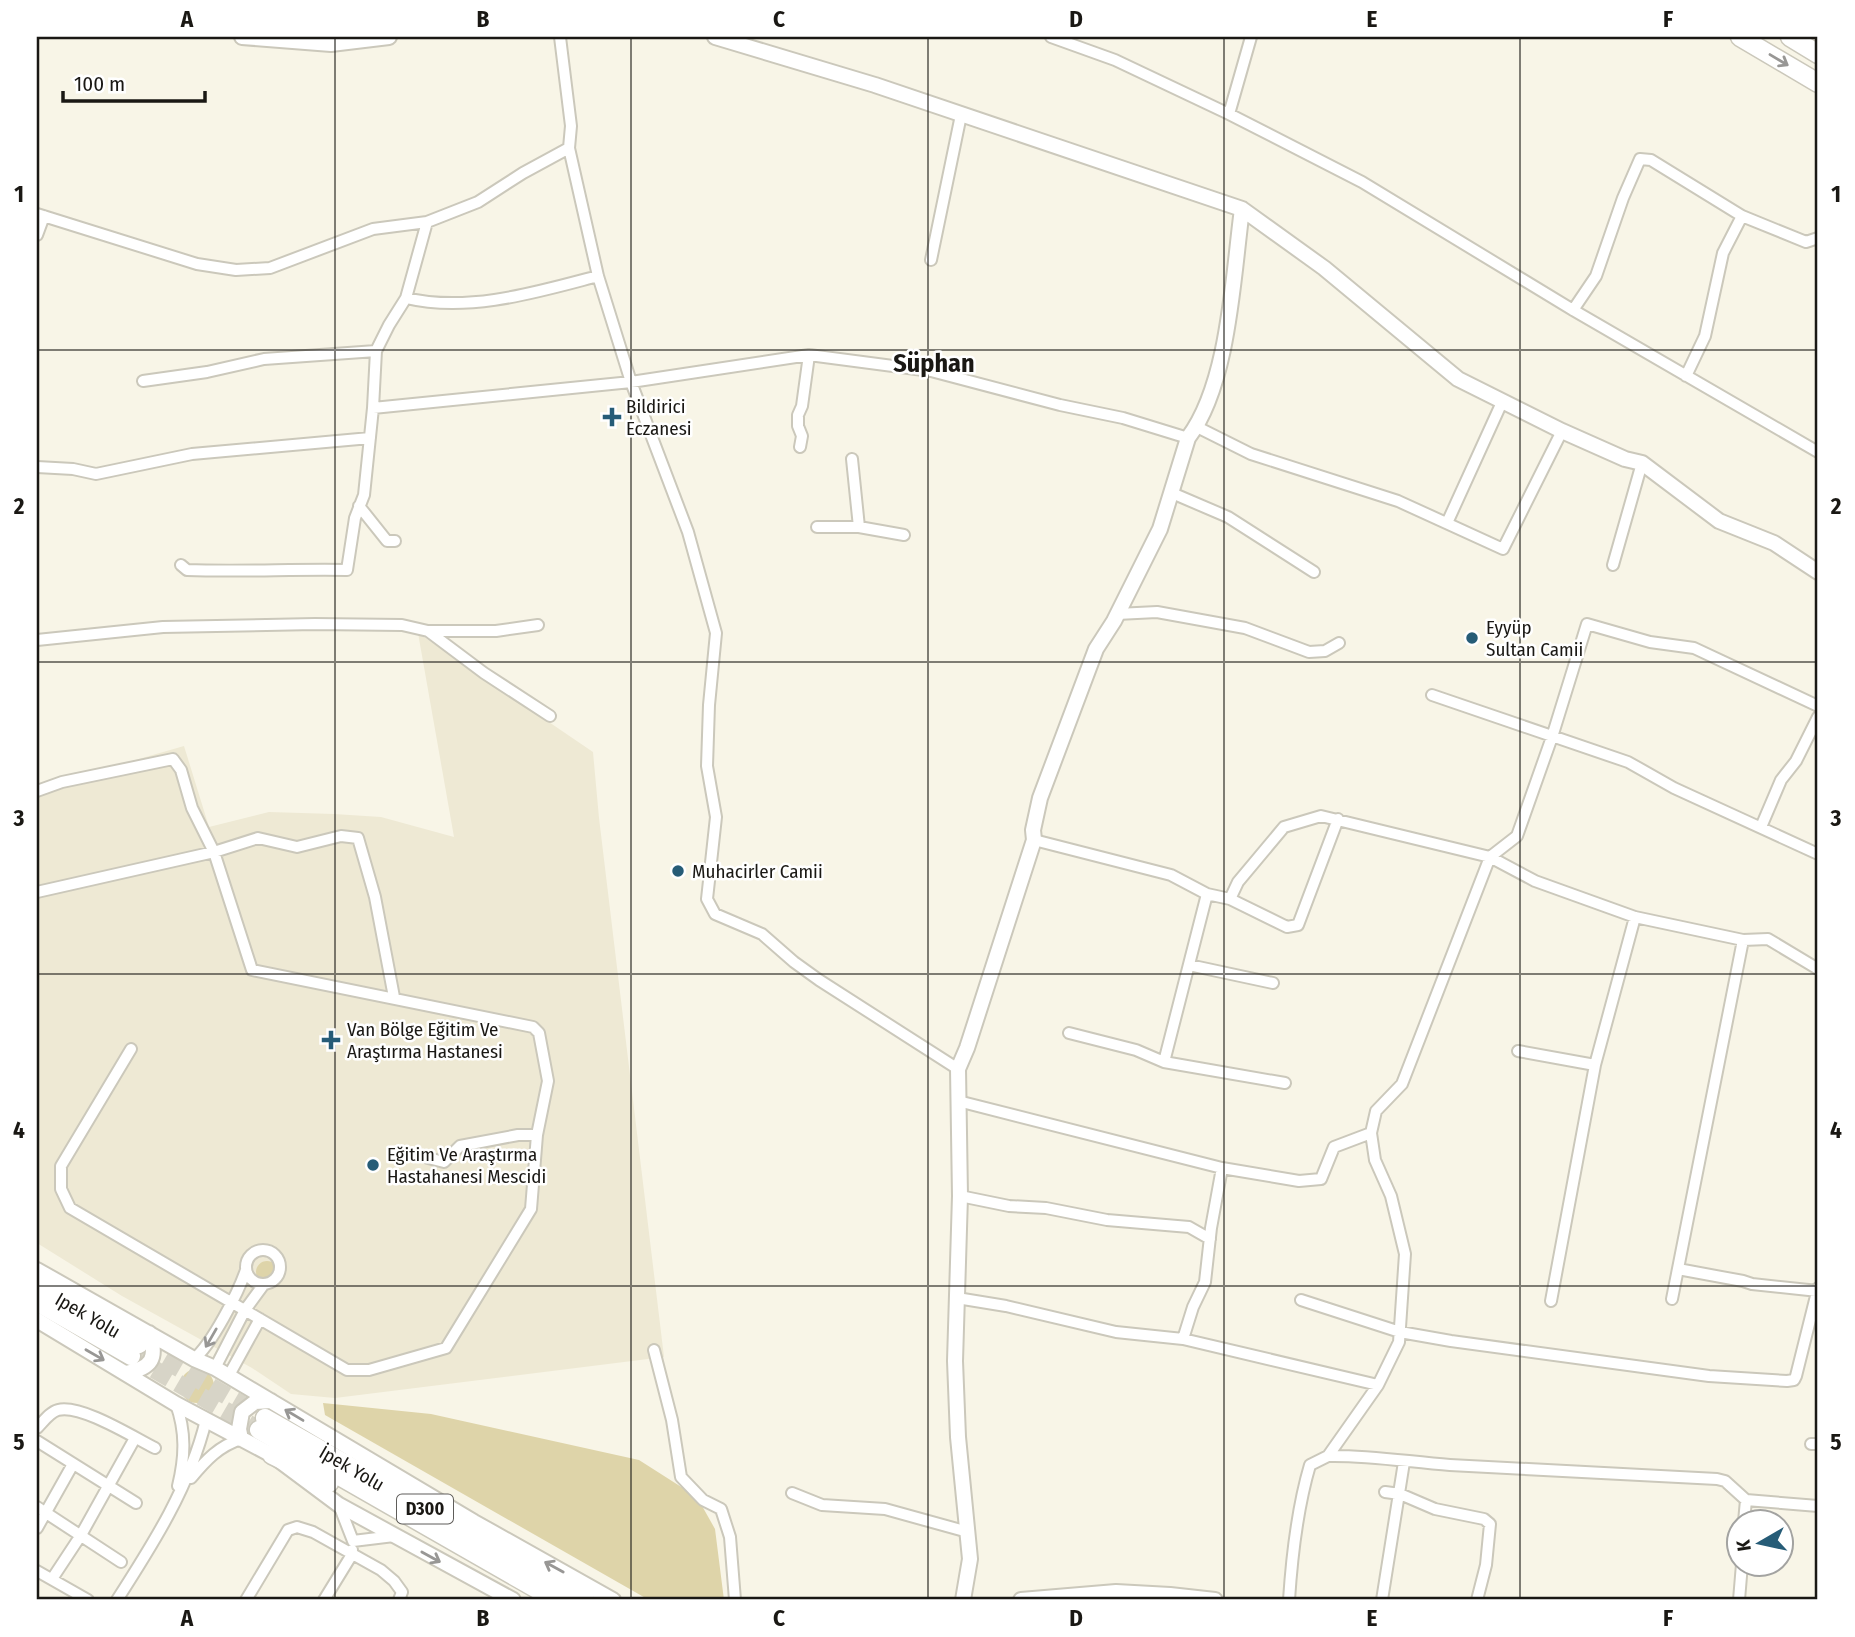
<svg xmlns="http://www.w3.org/2000/svg" width="1855" height="1637" font-family="'Fira Sans Condensed',sans-serif">
<rect width="100%" height="100%" fill="#f8f5e7"/>
<path fill="#eee9d4" d="M 418,633 L 593,752 L 599,818 L 664,1357 L 335,1398 L 291,1394 L 252,1368 L 122,1296 L 37,1243 L 37,791 L 66,780 L 184,746 L 209,827 L 269,812 L 334,814 L 381,817 L 454,837 Z"/>
<path fill="#ded4a9" d="M256 1272a11 11 0 1 1 22 0a11 11 0 1 1-22 0Z
M180 1386a17 17 0 1 1 34 0a17 17 0 1 1-34 0Z
M 323,1403 L 431,1414 L 639,1460 L 697,1497 L 715,1529 L 724,1600 L 649,1600 L 325,1415 Z"/>
<g fill="none" stroke-linecap="round" stroke-linejoin="round">
<path stroke="#d7d4c7" stroke-width="18" stroke-dasharray="18 9" stroke-linecap="butt" d="M 141,1346 L 265,1418
M 131,1356 L 259,1430"/>
<g stroke="#cbc8bb" stroke-width="14">
<path id="minor" d="M 1051,37 L 1115,60 L 1229,114 L 1362,182 L 1573,310 L 1818,452
M 1229,114 L 1251,37
M 569,148 L 598,276 L 631,382 L 688,532 L 716,633 L 709,705 L 707,766 L 716,817 L 707,899 L 715,914 L 762,934 L 794,962 L 819,980 L 958,1069
M 37,214 L 197,264 L 236,270 L 270,268 L 373,229 L 427,222 L 478,202 L 523,173 L 569,148 L 571,126 L 560,37
M 37,235 L 44,216
M 931,260 L 961,115
M 406,298 C 469,313 537,292 598,276
M 1573,310 L 1596,276 L 1623,198 L 1640,159 L 1651,160 L 1742,216 L 1806,242 L 1818,238
M 1686,376 L 1705,336 L 1723,253 L 1742,216
M 143,381 L 207,372 L 264,359 L 376,351
M 373,408 L 631,382 L 809,355 L 931,371 L 1060,405 L 1123,418 L 1188,438
M 1197,427 L 1251,454 L 1398,501 L 1503,549 L 1562,431
M 800,447 L 802,436 L 798,426 L 798,415 L 802,406 L 809,355
M 852,459 L 859,527
M 37,467 L 73,469 L 96,474 L 192,454 L 370,438
M 1172,493 L 1228,517 L 1314,572
M 359,506 L 387,541 L 395,541
M 1447,523 L 1503,400
M 817,527 L 859,527 L 904,535
M 181,565 L 187,570 C 240,572 293,569 347,570 L 355,518 L 364,495 L 373,408 L 376,351 L 389,325 L 406,298 L 427,222
M 1613,565 L 1642,463
M 1117,614 L 1157,612 L 1245,628 L 1309,652 L 1325,651 L 1339,643
M 428,631 L 496,631 L 538,625
M 37,640 L 163,627 L 315,624 L 402,625 L 428,631 L 484,673 L 550,716
M 1432,695 L 1628,762 L 1674,788 L 1818,854
M 37,791 L 62,782 L 173,759 L 181,770 L 192,808 L 214,852 L 252,970 L 533,1027 L 539,1033 L 548,1081 L 537,1135 L 531,1209 L 446,1348 L 369,1370 L 347,1370 L 70,1208 L 61,1189 L 61,1166 L 131,1049
M 1761,827 L 1781,780 L 1796,761 L 1818,717
M 1034,840 L 1171,875 L 1207,894
M 37,892 L 214,852 L 258,838 L 297,847 L 341,836 L 358,838 L 375,897 L 394,997
M 1230,899 L 1287,927 L 1298,925 L 1338,819
M 1189,965 L 1273,983
M 1069,1033 L 1136,1050 L 1164,1062 L 1285,1083
M 1518,1051 L 1595,1065
M 1164,1062 L 1207,894 L 1230,899 L 1238,882 L 1284,827 L 1321,816 L 1490,857 L 1535,881 L 1635,917 L 1743,940 L 1768,939 L 1818,969
M 958,1101 L 1222,1168 L 1299,1181 L 1321,1179 L 1334,1147 L 1371,1133
M 428,1158 L 444,1162 L 460,1146 L 518,1135 L 537,1135
M 960,1196 L 1009,1206 L 1046,1208 L 1107,1220 L 1189,1227 L 1210,1239
M246 1267a17 17 0 1 1 34 0a17 17 0 1 1-34 0Z
M 1678,1269 L 1743,1281 L 1752,1284 L 1818,1291
M 957,1298 L 1006,1306 L 1116,1332 L 1183,1339 L 1378,1385
M 1672,1299 L 1743,940
M 1301,1300 L 1400,1332 L 1451,1341 L 1709,1376 L 1787,1381 L 1794,1380 L 1796,1376 L 1818,1288
M 1551,1301 L 1595,1065 L 1635,917
M 1183,1339 L 1193,1307 L 1205,1282 L 1211,1228 L 1222,1168
M 654,1350 L 672,1420 L 681,1477 L 703,1500 L 721,1509 L 730,1537 L 735,1600
M 194,1359 C 212,1344 238,1293 246,1270
M 215,1368 L 245,1310 L 264,1284
M 228,1377 L 260,1319
M 176,1404 C 186,1432 185,1457 178,1486
M 37,1428 C 43,1422 50,1412 58,1410 C 81,1404 133,1437 155,1448
M 37,1441 L 136,1503
M 1811,1444 L 1818,1444
M 1328,1456 C 1369,1455 1409,1462 1450,1465 C 1539,1470 1628,1475 1717,1479 L 1725,1481 L 1746,1500 L 1744,1522
M 191,1478 C 206,1460 219,1446 241,1439
M 1385,1492 L 1400,1494 L 1435,1509 L 1484,1519 L 1490,1524 L 1486,1565 L 1477,1600
M 792,1493 L 822,1505 L 885,1509 L 968,1532
M 1746,1500 L 1818,1506
M 339,1505 L 353,1541 L 394,1536
M 37,1507 L 121,1562
M 37,1528 L 73,1464
M 37,1571 L 88,1600
M 52,1579 L 81,1535 L 135,1438
M 117,1600 C 153,1544 190,1486 206,1420
M 246,1600 L 288,1530 L 297,1527 L 313,1532 L 381,1570 L 394,1581 L 402,1592 L 399,1600
M 324,1600 L 351,1556 L 352,1550
M 1289,1600 C 1292,1554 1297,1509 1310,1465 L 1328,1456 L 1378,1385 L 1399,1342 L 1405,1254 L 1391,1196 L 1375,1160 L 1371,1133 L 1376,1111 L 1402,1084 L 1490,857 L 1517,836 L 1552,737 L 1587,624 L 1650,642 L 1694,648 L 1818,706
M 1382,1600 L 1404,1462
M 1739,1600 L 1742,1564"/>
</g>
<g stroke="#cbc8bb" stroke-width="18">
<path id="tertiary" d="M 242,37 L 331,44 L 389,37
M 715,37 L 875,85 L 1242,209 L 1324,268 L 1458,379 L 1562,431 L 1625,459 L 1642,463 L 1719,521 L 1774,543 L 1818,572
M 37,1270 L 194,1359 L 215,1368 L 474,1522 L 613,1600
M 37,1320 L 176,1404 L 272,1455 L 339,1505 L 513,1600
M 126,1373 C 152,1368 158,1358 149,1333
M 241,1439 L 239,1429 L 242,1412 L 255,1402 L 271,1401
M 963,1600 L 970,1559 L 958,1437 L 955,1361 L 960,1196 L 958,1069 L 967,1048 L 1034,840 L 1033,830 L 1040,798 L 1096,649 L 1114,621 L 1160,529 L 1188,438 C 1229,384 1233,276 1242,209
M 1021,1600 L 1116,1592 L 1170,1595 L 1215,1600"/>
</g>
<g stroke="#cbc8bb" stroke-width="21">
<path id="trunk" d="M 1740,37 L 1818,83
M 1790,37 L 1818,54
M 37,1285 L 139,1344
M 37,1302 L 131,1356
M 265,1418 L 585,1600
M 259,1430 L 556,1600
M 272,1455 L 329,1483"/>
</g>
<use href="#minor" stroke="#fff" stroke-width="10"/>
<use href="#tertiary" stroke="#fff" stroke-width="14"/>
<use href="#trunk" stroke="#fff" stroke-width="18"/>
</g>
<defs><path id="oneway-shaft" d="M-6 0H5M1.5-3L5.5 0L1.5 3" fill="none" stroke-width="1.6" stroke-linecap="round" stroke-linejoin="round" transform="scale(1.75)"/></defs>
<g stroke="#989795">
<use href="#oneway-shaft" transform="translate(1779 60) rotate(31)"/>
<use href="#oneway-shaft" transform="translate(211 1338) rotate(120)"/>
<use href="#oneway-shaft" transform="translate(95 1355) rotate(30)"/>
<use href="#oneway-shaft" transform="translate(294 1415) rotate(-149)"/>
<use href="#oneway-shaft" transform="translate(431 1557) rotate(29)"/>
<use href="#oneway-shaft" transform="translate(554 1567) rotate(-151)"/>
</g>
<path fill="none" stroke="#1a1814" stroke-width="2" stroke-opacity="0.55" d="M 335,37 L 335,1600M 631,37 L 631,1600M 928,37 L 928,1600M 1224,37 L 1224,1600M 1520,37 L 1520,1600M 37,350 L 1818,350M 37,662 L 1818,662M 37,974 L 1818,974M 37,1286 L 1818,1286"/>
<g fill="#265c77" stroke="#fff" stroke-width="2.5">
<path d="M608.5 406.5h7v7h7v7h-7v7h-7v-7h-7v-7h7z"/>
<circle cx="1472" cy="638" r="7"/>
<circle cx="678" cy="871" r="7"/>
<path d="M327.5 1029.5h7v7h7v7h-7v7h-7v-7h-7v-7h7z"/>
<circle cx="373" cy="1165" r="7"/>
</g>
<g text-anchor="middle" stroke-width="5" stroke-linejoin="round" paint-order="stroke">
<rect fill="#fff" stroke="#5f5d5a" stroke-width="2" x="397" y="1494.5" width="56" height="29" rx="5"/>
<g font-size="18" font-weight="bold" fill="#1a1814">
<text x="425" y="1515">D300</text>
</g>
<g font-size="19" fill="#1a1814" stroke="#fff" text-anchor="start">
<text x="626" y="413">Bildirici<tspan x="626" dy="22">Eczanesi</tspan></text>
<text x="1486" y="634">Eyyüp<tspan x="1486" dy="22">Sultan Camii</tspan></text>
<text x="692" y="878">Muhacirler Camii</text>
<text x="347" y="1036">Van Bölge Eğitim Ve<tspan x="347" dy="22">Araştırma Hastanesi</tspan></text>
<text x="387" y="1161">Eğitim Ve Araştırma<tspan x="387" dy="22">Hastahanesi Mescidi</tspan></text>
</g>
<g font-size="19" fill="#1a1814" stroke="#fff">
<text transform="translate(88 1315) rotate(30)" y="7">Ipek Yolu</text>
<text transform="translate(352 1468) rotate(30)" y="7">İpek Yolu</text>
</g>
<g font-size="26" font-weight="bold" fill="#1a1814" stroke="#fff">
<text x="934" y="372">Süphan</text>
</g>
</g>
<rect width="1855" height="1637" fill="none" stroke="#ffffff" stroke-width="77"/>
<g transform="translate(1760 1543) rotate(261)"><circle r="33" fill="#ffffff" stroke="#a3a3a1" stroke-width="2"/>
<path d="M0-5L12 26L0 18L-12 26Z" fill="#265c77"/>
<text y="-10" font-size="19" font-weight="bold" text-anchor="middle" fill="#1a1814">K</text>
</g>
<path d="M63 91v10h142v-10" fill="none" stroke="#1a1814" stroke-width="3.5"/>
<text x="74" y="91" font-size="21" fill="#1a1814" stroke="#ffffff" stroke-width="5" paint-order="stroke">100 m</text>
<rect x="38" y="38" width="1778" height="1560" fill="none" stroke="#1a1814" stroke-width="2.5"/>
<g font-size="23" text-anchor="middle" font-weight="bold" fill="#1a1814">
<text x="187" y="27">A</text>
<text x="483" y="27">B</text>
<text x="779" y="27">C</text>
<text x="1076" y="27">D</text>
<text x="1372" y="27">E</text>
<text x="1668" y="27">F</text>
<text x="19" y="202">1</text>
<text x="1836" y="202">1</text>
<text x="19" y="514">2</text>
<text x="1836" y="514">2</text>
<text x="19" y="826">3</text>
<text x="1836" y="826">3</text>
<text x="19" y="1138">4</text>
<text x="1836" y="1138">4</text>
<text x="19" y="1450">5</text>
<text x="1836" y="1450">5</text>
<text x="187" y="1626">A</text>
<text x="483" y="1626">B</text>
<text x="779" y="1626">C</text>
<text x="1076" y="1626">D</text>
<text x="1372" y="1626">E</text>
<text x="1668" y="1626">F</text>
</g>
</svg>
